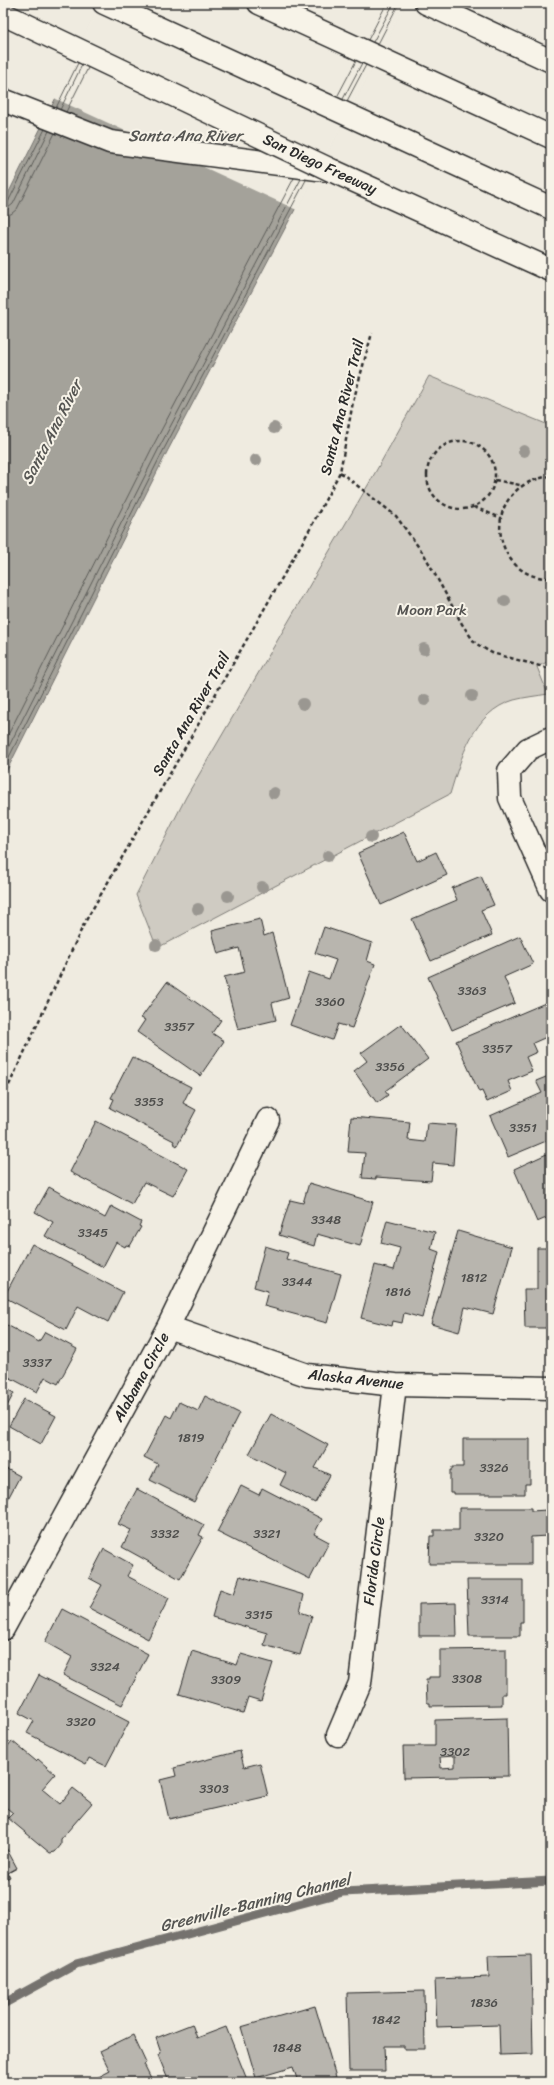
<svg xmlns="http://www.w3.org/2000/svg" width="554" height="2085" font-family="Sriracha,sans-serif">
<rect width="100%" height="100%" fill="#efebe0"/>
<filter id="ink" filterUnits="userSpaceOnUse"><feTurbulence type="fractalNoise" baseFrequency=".025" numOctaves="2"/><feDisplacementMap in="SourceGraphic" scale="8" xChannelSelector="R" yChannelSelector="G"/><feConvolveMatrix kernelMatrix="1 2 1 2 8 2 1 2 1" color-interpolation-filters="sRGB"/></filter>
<g filter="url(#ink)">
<path fill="#cfcbc2" stroke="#7d7b76" d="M 429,376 L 551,426 L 551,660 L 537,667 L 548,694 C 537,696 525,697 514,700 C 473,712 461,758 450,794 L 157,948 L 136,895 L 186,797 L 371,480 Z"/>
<path fill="#a4a29a" stroke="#74726e" d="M 103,3 L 404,3 L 168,450 L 3,778 L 3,204 Z"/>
<path fill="#efebe0" d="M 101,3 L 406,3 L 297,210 L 54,98 Z"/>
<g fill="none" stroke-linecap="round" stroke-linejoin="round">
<path stroke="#5b5b57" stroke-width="1" d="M 368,40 L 387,3
M 373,42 L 394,3
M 378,44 L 399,3
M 337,97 L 356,61
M 343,99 L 362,63
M 347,101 L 366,65
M 56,108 L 78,63
M 60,110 L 82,65
M 66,112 L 88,68
M 3,204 L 8,202 L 45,129
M 3,209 L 8,208 L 13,204 L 49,131
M 3,215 L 11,214 L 17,209 L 55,133
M 3,745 L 154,444 L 294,178
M 3,758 L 160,446 L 301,179
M 3,769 L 164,449 L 306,180"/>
<path stroke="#74726e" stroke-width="9" d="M 3,2004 L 76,1964 L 343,1892 L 551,1881"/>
</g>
<path fill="#b8b5ae" stroke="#2b2b2b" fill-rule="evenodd" d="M 404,832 L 417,861 L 436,852 L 447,875 L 381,905 L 358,853 Z
M 481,876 L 494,905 L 481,910 L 492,935 L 431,961 L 412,919 L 457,900 L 452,888 Z
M 260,919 L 264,936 L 272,933 L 289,998 L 272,1003 L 276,1020 L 238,1029 L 224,977 L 245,972 L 239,948 L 218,954 L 212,931 Z
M 324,927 L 372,943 L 367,961 L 375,964 L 352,1028 L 338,1024 L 332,1040 L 290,1025 L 309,972 L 329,979 L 336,960 L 315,953 Z
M 520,936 L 533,964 L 504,977 L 515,1003 L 452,1030 L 428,977 Z
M 167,982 L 221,1020 L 212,1033 L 224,1041 L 200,1076 L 137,1032 L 145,1020 L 141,1018 Z
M 550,1001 L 551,1035 L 533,1043 L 537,1052 L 526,1057 L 532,1071 L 508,1081 L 512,1091 L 487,1102 L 482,1091 L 479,1092 L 456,1041 Z
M 401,1024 L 428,1059 L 385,1091 L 388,1095 L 377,1103 L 354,1071 L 367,1061 L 361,1053 Z
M 132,1057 L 191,1087 L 183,1103 L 196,1110 L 177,1146 L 173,1143 L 174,1141 L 110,1108 L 114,1099 L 111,1098 Z
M 551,1075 L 551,1139 L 508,1157 L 490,1116 L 542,1093 L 536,1081 Z
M 351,1117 L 410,1122 L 408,1140 L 425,1142 L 427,1123 L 456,1125 L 453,1165 L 433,1163 L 431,1181 L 376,1177 L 376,1179 L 362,1178 L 365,1153 L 348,1152 Z
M 96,1121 L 188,1169 L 173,1196 L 144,1182 L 132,1204 L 70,1172 Z
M 551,1152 L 551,1216 L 537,1222 L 514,1169 Z
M 309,1183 L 373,1202 L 360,1246 L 317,1234 L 314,1246 L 279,1235 L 290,1200 L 303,1203 Z
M 49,1187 L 105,1218 L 111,1206 L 141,1222 L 139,1226 L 141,1227 L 130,1246 L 126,1245 L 125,1247 L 116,1242 L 103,1267 L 45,1236 L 53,1222 L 35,1212 Z
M 387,1220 L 435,1232 L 431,1249 L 439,1252 L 422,1318 L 404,1313 L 402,1323 L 393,1321 L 392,1326 L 361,1318 L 375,1265 L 394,1270 L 400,1248 L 381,1243 Z
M 458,1231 L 512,1247 L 493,1314 L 465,1307 L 459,1332 L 431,1324 Z
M 32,1244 L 123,1292 L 108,1322 L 78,1306 L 66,1330 L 4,1297 Z
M 265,1246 L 288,1253 L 286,1259 L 341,1274 L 327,1323 L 264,1306 L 268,1291 L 254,1287 Z
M 537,1248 L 551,1248 L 551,1328 L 525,1328 L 524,1289 L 537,1289 Z
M 3,1323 L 39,1342 L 45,1332 L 77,1349 L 58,1384 L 45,1377 L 37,1392 L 3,1374 Z
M 3,1387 L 14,1393 L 3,1414 Z
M 205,1396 L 239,1413 L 194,1502 L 150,1480 L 158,1464 L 144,1457 L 166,1415 L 171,1418 L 179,1402 L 198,1411 Z
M 24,1399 L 56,1416 L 41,1444 L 9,1426 Z
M 271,1414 L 328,1445 L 315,1468 L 330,1475 L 315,1503 L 280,1485 L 286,1473 L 249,1454 Z
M 463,1439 L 530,1439 L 530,1484 L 525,1484 L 525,1494 L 454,1494 L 454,1492 L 450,1492 L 450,1470 L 452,1470 L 452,1467 L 463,1467 Z
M 3,1467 L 20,1476 L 3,1508 Z
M 241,1486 L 259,1495 L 262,1488 L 322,1519 L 314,1534 L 329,1542 L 310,1579 L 217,1532 Z
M 137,1489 L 204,1525 L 199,1535 L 203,1537 L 180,1579 L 122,1547 L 131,1530 L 118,1524 Z
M 459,1508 L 531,1508 L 531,1511 L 547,1510 L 547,1536 L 531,1537 L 531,1564 L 429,1564 L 430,1536 L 434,1536 L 434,1530 L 459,1530 Z
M 104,1549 L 133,1565 L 127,1576 L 169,1598 L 148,1639 L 89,1608 L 102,1585 L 89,1578 Z
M 240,1576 L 304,1595 L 300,1612 L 312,1616 L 300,1655 L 264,1645 L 267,1633 L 212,1617 L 220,1589 L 234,1594 Z
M 467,1580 L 523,1580 L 523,1622 L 520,1622 L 520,1636 L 469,1636 Z
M 456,1603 L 457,1636 L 419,1636 L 419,1604 Z
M 62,1609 L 148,1654 L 122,1705 L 63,1675 L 72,1657 L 45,1642 Z
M 506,1649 L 506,1694 L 502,1694 L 502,1705 L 430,1706 L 430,1703 L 427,1703 L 426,1679 L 429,1679 L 429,1677 L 440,1677 L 440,1650 Z
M 192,1651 L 237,1665 L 241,1654 L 273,1663 L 261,1701 L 248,1697 L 243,1713 L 179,1694 Z
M 39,1675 L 129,1722 L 106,1766 L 89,1758 L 86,1764 L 27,1733 L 34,1721 L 19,1713 Z
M 507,1718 L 508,1776 L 404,1778 L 403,1746 L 435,1746 L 435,1720 ZM 455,1756 L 455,1767 L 441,1768 L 440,1757 Z
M 12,1741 L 36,1761 L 38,1759 L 55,1774 L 42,1789 L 60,1804 L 73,1788 L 92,1803 L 61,1839 L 61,1845 L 55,1852 L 50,1853 L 8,1818 L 13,1813 L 3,1805 L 3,1752 Z
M 240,1751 L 244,1767 L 260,1763 L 268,1796 L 169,1819 L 160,1780 L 176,1776 L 174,1768 Z
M 3,1842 L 17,1868 L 8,1873 L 10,1877 L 3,1880 Z
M 531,1955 L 533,2054 L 500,2055 L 499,2025 L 437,2027 L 435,1979 L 489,1977 L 488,1956 Z
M 550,1955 L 551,1955 L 551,2051 L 550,2051 L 547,1971 L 551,1971 Z
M 424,1991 L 425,2049 L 404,2049 L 404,2046 L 384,2046 L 385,2071 L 349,2071 L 347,1993 Z
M 315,2006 L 336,2077 L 318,2082 L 298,2082 L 293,2067 L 256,2078 L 241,2027 Z
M 192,2024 L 197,2038 L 226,2027 L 248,2082 L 169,2082 L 158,2055 L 161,2053 L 156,2038 Z
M 133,2035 L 146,2063 L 144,2064 L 153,2082 L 89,2082 L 110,2071 L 100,2051 Z"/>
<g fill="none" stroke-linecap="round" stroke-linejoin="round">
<g stroke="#2b2b2b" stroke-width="25">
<path id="minor" d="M 551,738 L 528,749 L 509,771 L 510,798 L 551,890
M 168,1327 L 307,1375 L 395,1385 L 551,1388
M 3,1629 L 168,1327 L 268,1120
M 338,1735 L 360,1683 L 395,1385"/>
</g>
<g stroke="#2b2b2b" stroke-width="25">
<path id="motorway" d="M 104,3 L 551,208
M 259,3 L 551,137
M 426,3 L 551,61
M 3,100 L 110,142 L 333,171 L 551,270"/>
</g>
<path stroke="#2b2b2b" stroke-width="2.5" stroke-dasharray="4 3" stroke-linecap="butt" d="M427 475a34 34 0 1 1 68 0a34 34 0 1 1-68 0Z
M 340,472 L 396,516 L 425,556 L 462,624 L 475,643 L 492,653 L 551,669
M 551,476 C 475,486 492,581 551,578
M 495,480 L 520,485
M 474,507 L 501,518
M 3,1098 L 84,924 L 310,529 L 340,472 L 353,402 L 372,333"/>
<use href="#minor" stroke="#f7f3e8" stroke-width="22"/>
<use href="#motorway" stroke="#f7f3e8" stroke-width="22"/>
<g stroke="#2b2b2b" stroke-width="25" stroke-linecap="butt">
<path id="motorway-bridge" d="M 3,14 L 333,171"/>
</g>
<use href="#motorway-bridge" stroke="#f7f3e8" stroke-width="22"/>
</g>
<g fill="#9a9791">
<circle cx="274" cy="428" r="6"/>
<circle cx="524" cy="451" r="6"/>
<circle cx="256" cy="460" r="6"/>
<circle cx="505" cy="601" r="6"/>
<circle cx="424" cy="649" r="6"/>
<circle cx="472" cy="696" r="6"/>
<circle cx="425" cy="700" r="6"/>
<circle cx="303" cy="704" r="6"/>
<circle cx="274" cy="793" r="6"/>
<circle cx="371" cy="837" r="6"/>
<circle cx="328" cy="856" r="6"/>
<circle cx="262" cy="887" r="6"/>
<circle cx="228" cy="896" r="6"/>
<circle cx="198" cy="909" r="6"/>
<circle cx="156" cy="945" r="6"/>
</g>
</g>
<g text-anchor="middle" stroke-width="4" stroke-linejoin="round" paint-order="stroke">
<g font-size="13" fill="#4e4e4c">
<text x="472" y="995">3363</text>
<text x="330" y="1006">3360</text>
<text x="179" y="1031">3357</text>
<text x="497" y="1053">3357</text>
<text x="390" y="1071">3356</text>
<text x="149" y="1106">3353</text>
<text x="523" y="1132">3351</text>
<text x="326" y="1224">3348</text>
<text x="93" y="1237">3345</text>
<text x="474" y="1282">1812</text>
<text x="297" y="1286">3344</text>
<text x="398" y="1296">1816</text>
<text x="37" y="1367">3337</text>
<text x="191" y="1442">1819</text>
<text x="494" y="1472">3326</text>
<text x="165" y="1538">3332</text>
<text x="267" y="1538">3321</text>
<text x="489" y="1541">3320</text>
<text x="495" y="1604">3314</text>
<text x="259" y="1619">3315</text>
<text x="105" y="1671">3324</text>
<text x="467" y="1683">3308</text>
<text x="226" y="1684">3309</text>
<text x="81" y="1726">3320</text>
<text x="455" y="1756">3302</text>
<text x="214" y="1793">3303</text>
<text x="484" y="2007">1836</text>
<text x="386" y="2024">1842</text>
<text x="287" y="2052">1848</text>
</g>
<g font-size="15" fill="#2b2b2b" stroke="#f7f3e8">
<text transform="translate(320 164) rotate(25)" y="5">San Diego Freeway</text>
<text transform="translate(342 407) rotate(-76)" y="5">Santa Ana River Trail</text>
<text transform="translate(191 714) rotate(-60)" y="5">Santa Ana River Trail</text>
<text transform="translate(141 1377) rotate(-61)" y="5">Alabama Circle</text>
<text transform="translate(356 1379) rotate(6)" y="5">Alaska Avenue</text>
<text transform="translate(374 1561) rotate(-83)" y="5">Florida Circle</text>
</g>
<g font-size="15" fill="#545351" stroke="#f7f3e8">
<text x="432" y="615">Moon Park</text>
</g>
<g font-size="16" font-style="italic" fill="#555552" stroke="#f7f3e8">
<text x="185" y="141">Santa Ana River</text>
<text transform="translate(51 432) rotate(-63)" y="6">Santa Ana River</text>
<text transform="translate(255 1902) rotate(-14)" y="6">Greenville-Banning Channel</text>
</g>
</g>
<rect width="554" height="2085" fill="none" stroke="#f7f3e8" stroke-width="16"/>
<rect x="8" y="8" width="538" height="2069" fill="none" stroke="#2b2b2b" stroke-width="1.5" filter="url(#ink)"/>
</svg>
